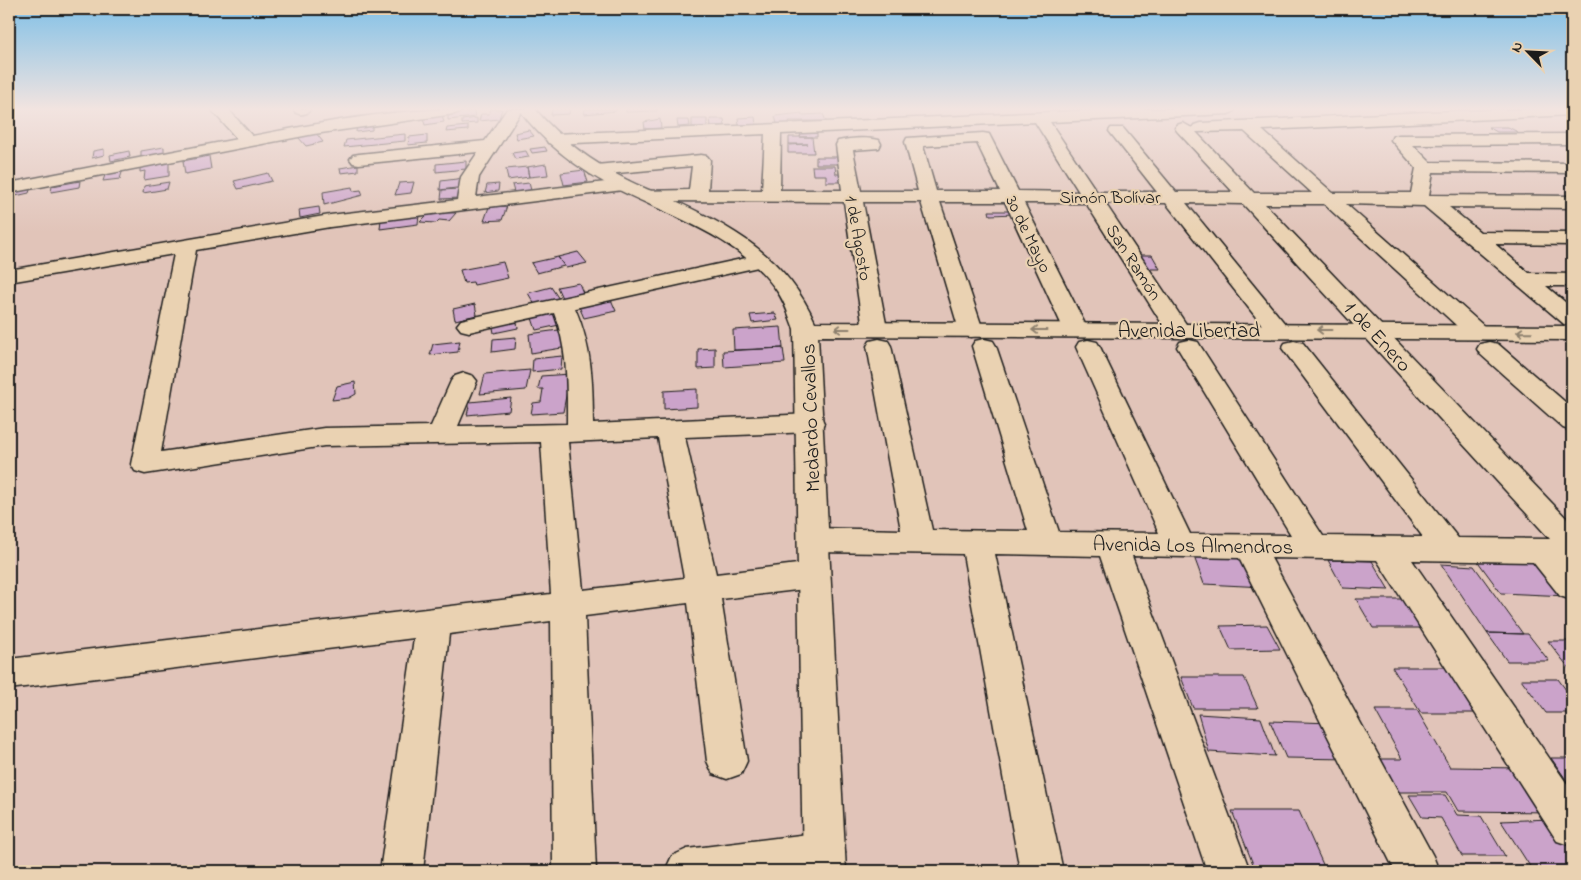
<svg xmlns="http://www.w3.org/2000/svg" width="1581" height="880" font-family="'Indie Flower',sans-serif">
<rect width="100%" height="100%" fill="#e1c4b9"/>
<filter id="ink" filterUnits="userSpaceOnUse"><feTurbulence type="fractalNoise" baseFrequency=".02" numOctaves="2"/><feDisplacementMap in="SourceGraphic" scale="10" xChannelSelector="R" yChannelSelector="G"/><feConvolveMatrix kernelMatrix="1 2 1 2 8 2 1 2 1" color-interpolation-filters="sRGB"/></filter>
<g filter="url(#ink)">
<path fill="#cba3ca" stroke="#1c1c1c" d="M 491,109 L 502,109 L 499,119 L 479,121 L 481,114 L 489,114 Z
M 552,109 L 570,109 L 569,114 L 551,115 Z
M 585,109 L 616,109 L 616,111 L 584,114 Z
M 626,109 L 657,109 L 657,111 L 626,112 Z
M 474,111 L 475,117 L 448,120 L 448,114 Z
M 802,113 L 802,115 L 823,114 L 826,121 L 789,121 L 790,123 L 777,124 L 775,116 Z
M 442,115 L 444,122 L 425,125 L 423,118 Z
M 755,117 L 756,125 L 739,125 L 738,118 Z
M 477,118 L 477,123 L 462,124 L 462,120 Z
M 660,119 L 661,128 L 645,129 L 644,122 Z
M 692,119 L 707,119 L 707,127 L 692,127 Z
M 710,119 L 724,119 L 725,126 L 711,126 Z
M 677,120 L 689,120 L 690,126 L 678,127 Z
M 372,123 L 372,130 L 356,132 L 357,125 Z
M 468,126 L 468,130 L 446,132 L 447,128 Z
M 1488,127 L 1508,127 L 1518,132 L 1497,132 Z
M 529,130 L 534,136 L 517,139 L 515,133 Z
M 316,133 L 323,142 L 306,146 L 298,137 Z
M 801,133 L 817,133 L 817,137 L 800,137 Z
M 405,134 L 405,141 L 344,147 L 346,140 Z
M 427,135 L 427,143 L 408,145 L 409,137 Z
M 789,137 L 812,137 L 814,153 L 788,153 L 788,145 L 808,144 L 789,144 Z
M 164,147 L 164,153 L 141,158 L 141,151 Z
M 545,147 L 547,151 L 532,153 L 530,149 Z
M 104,149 L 104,155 L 92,158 L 93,151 Z
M 129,151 L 130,157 L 111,161 L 110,155 Z
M 526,151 L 529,157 L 515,159 L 512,153 Z
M 209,156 L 211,169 L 185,174 L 183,161 Z
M 816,157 L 842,157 L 843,164 L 816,164 Z
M 169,161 L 169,176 L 144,180 L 145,171 L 140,172 L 140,166 Z
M 466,161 L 466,169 L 436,172 L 436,164 Z
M 546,164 L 548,175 L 529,177 L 527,167 Z
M 358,165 L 358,171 L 341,173 L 340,168 Z
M 124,166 L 120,179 L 103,181 L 107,169 Z
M 812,166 L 835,166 L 836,174 L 843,174 L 844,182 L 826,182 L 826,175 L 813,175 Z
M 527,167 L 529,177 L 508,180 L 506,169 Z
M 584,170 L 588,182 L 564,185 L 561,173 Z
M 268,173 L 272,181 L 238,189 L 234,181 Z
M 464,178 L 464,187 L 440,190 L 441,181 Z
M 80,181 L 79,187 L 51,192 L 52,186 Z
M 169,182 L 167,189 L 143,193 L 144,186 Z
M 414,182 L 411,193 L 395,195 L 399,183 Z
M 529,183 L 531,190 L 514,192 L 512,185 Z
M 499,184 L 498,191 L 485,193 L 487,185 Z
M 31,187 L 29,193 L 11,197 L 13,190 Z
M 352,187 L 353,191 L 361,190 L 363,195 L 324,205 L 323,192 Z
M 459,189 L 458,198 L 441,199 L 442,190 Z
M 507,206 L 502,220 L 484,221 L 489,207 Z
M 319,207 L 320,214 L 300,218 L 299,210 Z
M 989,211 L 1013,211 L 1015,214 L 990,215 Z
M 430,212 L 456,213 L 449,221 L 439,220 L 436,223 L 420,222 Z
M 419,215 L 418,224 L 380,229 L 381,219 Z
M 578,252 L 587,263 L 566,268 L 558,257 Z
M 1140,255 L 1152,255 L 1160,269 L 1147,269 Z
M 558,257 L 564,266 L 537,273 L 531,263 Z
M 503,262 L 508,278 L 474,285 L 473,282 L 464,283 L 460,270 Z
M 579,283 L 583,293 L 562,298 L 557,287 Z
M 551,287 L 559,299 L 535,305 L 528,293 Z
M 609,295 L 616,311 L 584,318 L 577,302 Z
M 475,304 L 477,315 L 455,320 L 453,309 Z
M 557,307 L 564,324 L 536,330 L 530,312 Z
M 775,313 L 778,320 L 752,323 L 750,315 Z
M 516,317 L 518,328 L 494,333 L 492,322 Z
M 781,327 L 783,348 L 734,350 L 733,330 Z
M 566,329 L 568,347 L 531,353 L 529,334 Z
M 516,337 L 515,349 L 492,352 L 493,339 Z
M 460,341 L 458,352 L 430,355 L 433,344 Z
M 715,348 L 715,368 L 698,369 L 698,349 Z
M 783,348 L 785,363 L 724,367 L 723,351 Z
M 562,356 L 561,369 L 532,372 L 533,359 Z
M 530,370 L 526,390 L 480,394 L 485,374 Z
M 570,374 L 563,412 L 531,414 L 533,403 L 541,402 L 543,389 L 538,389 L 541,376 Z
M 355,382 L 356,394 L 349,398 L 332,400 L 337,386 Z
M 697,389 L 697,407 L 664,409 L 664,391 Z
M 511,398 L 509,411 L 467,415 L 470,402 Z
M 1193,554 L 1250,556 L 1264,587 L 1204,584 Z
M 1476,559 L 1540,562 L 1567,596 L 1501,593 Z
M 1328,560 L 1372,561 L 1389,590 L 1343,588 Z
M 1441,564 L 1474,566 L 1523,634 L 1487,633 Z
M 1356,599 L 1416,599 L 1435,628 L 1373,628 Z
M 1267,625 L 1280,649 L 1231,650 L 1220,626 Z
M 1487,633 L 1528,634 L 1549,661 L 1507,661 Z
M 1548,641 L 1572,641 L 1572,672 Z
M 1392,667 L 1460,667 L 1492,713 L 1421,713 Z
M 1181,677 L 1244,677 L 1258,708 L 1193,708 Z
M 1521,679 L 1558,679 L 1572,698 L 1572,713 L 1546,713 Z
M 1375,710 L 1417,710 L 1450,767 L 1521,768 L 1551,812 L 1458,811 L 1447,792 L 1394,792 L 1376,759 L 1402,759 Z
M 1198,714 L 1261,718 L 1275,756 L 1209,752 Z
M 1270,721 L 1332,723 L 1350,759 L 1286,758 Z
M 1551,758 L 1572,758 L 1572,788 Z
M 1409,795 L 1445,795 L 1457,815 L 1481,816 L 1505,856 L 1462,856 L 1441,818 L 1422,817 Z
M 1232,811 L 1299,811 L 1325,869 L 1255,869 Z
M 1550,819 L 1572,851 L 1572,870 L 1533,871 L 1501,821 Z"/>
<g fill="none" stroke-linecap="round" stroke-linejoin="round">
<g stroke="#1c1c1c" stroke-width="3">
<path id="street" d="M 211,109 L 228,109 L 252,136 C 321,123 391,109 462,109 L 459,112 L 454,114 L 314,134 L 9,193 L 9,183 L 237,139 Z
M 293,109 L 309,109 L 310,110 L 307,113 C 301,115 297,115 293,109 Z
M 507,109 L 523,109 L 479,177 L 476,197 L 623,180 L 629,181 L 632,185 L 629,189 L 623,190 L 330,227 L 196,250 L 161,452 L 324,428 L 431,426 L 451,381 L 455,376 L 464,373 L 473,376 L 477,381 L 458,426 L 567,424 C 567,386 568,349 554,313 L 469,332 L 461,330 L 457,325 L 461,320 L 760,255 L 767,257 L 770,261 L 767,265 L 575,308 C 592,347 593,382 593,424 L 811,414 L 821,417 L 824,423 L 821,429 L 811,432 L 685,437 L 716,574 L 814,562 L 825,566 L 830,575 L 825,584 L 814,588 L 721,599 L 747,761 L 741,774 L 727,779 L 713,774 L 707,761 L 688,603 L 585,616 L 596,871 L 553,871 L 551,621 L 449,634 L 423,871 L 380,871 L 414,638 L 9,689 L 9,659 L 551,594 L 541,442 L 324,446 L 145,474 L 135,471 L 131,464 L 174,254 L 9,282 L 9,270 L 330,215 L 457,200 L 461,177 L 478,152 L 359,164 L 353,163 L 350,159 L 353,155 L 359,154 L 485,141 ZM 658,438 L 684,578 L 583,590 L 568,442 Z
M 1120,109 L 1236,109 L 1233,112 L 1228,114 L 1050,122 L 1097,192 L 1157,192 L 1109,131 L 1111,128 L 1123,128 L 1176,192 L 1233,192 L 1177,131 L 1175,128 L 1177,125 L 1183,123 L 1192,128 L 1194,125 L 1200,123 C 1324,117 1448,109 1572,109 L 1572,115 L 1262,130 L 1333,193 L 1411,193 L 1416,168 L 1391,140 L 1393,136 L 1399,135 L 1572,134 L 1572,144 L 1413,145 L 1430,162 L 1572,163 L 1572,173 L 1433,172 L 1429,195 L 1572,196 L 1572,208 L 1449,207 L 1480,232 L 1572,233 L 1572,245 L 1495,244 L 1529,273 L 1572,274 L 1572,286 L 1546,286 L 1572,308 L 1572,326 L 1564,324 L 1424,206 L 1346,204 L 1485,327 L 1489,332 L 1485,337 L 1477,339 L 1469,337 L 1324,204 L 1265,204 L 1572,524 L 1572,563 L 1571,563 L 1572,565 L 1572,600 L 1560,596 L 1533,562 L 1412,560 L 1572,791 L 1572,846 L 1557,841 L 1377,560 L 1271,558 L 1433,856 L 1439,871 L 1395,871 L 1239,558 L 1132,556 L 1250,871 L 1207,871 L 1100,556 L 995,554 L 1063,871 L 1020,871 L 963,554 L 814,552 L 803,548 L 798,540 L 803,532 L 814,528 L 901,530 L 867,346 L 870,341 L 879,339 L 888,341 L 891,346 L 932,530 L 1028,531 L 972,346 L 975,341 L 984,339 L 993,341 L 996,346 L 1059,532 L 1159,533 L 1076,347 L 1079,342 L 1088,340 L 1097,342 L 1100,347 L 1190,534 L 1291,535 L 1177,347 L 1180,342 L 1189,340 L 1198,342 L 1201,347 L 1323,536 L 1423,537 L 1282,348 L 1285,343 L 1294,341 L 1303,343 L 1458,538 L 1550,539 L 1243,204 L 1186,203 L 1286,325 L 1290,330 L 1286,335 L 1278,337 L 1270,335 L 1166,203 L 1105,203 L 1190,330 L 1186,335 L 1178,337 L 1170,335 L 1166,330 L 1086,203 L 1024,203 L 1088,330 L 1084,335 L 1076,337 L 1068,335 L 1064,330 L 1005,202 L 940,202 L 983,330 L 979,335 L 971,337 L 963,335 L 959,330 L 921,202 L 863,202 L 887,329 L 883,334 L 875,336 L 867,334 L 863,329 L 844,202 L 648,201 L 641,199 L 639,195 L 641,191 L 689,190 L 692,166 L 596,175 L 590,174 L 587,170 L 590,166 L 596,165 L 701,155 L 707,156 L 710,160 L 708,190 L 762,190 L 765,134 L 554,144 L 548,143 L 546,139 L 548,135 L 554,134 ZM 1035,122 L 1079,192 L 1018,191 L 991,138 L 989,134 L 983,133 L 907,138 L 905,142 L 918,191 L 861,191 L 853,150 L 879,148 L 881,144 L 879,140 C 867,137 850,138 838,141 L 836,145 L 842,190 L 780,190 L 781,134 ZM 1244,131 L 1312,193 L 1254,193 L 1196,132 ZM 977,143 L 1000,191 L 936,191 L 923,146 Z
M 1489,342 L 1498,344 L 1572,408 L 1572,431 L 1563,428 L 1480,354 L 1477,349 L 1480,344 Z
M 824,832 L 839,838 L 845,853 L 839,868 L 831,871 L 665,871 L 672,856 L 687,849 Z"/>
</g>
<g stroke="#1c1c1c" stroke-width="3">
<path id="secondary" d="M 519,109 L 535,109 C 561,140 593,163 629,181 C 641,187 654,192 667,197 C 732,227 785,255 815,322 L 1572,326 L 1572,340 L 818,336 L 846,871 L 803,871 L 794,329 C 789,316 785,302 777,291 C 741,238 673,217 619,190 C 581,171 544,144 519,109 Z"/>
</g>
<use href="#street" fill="#ead2b2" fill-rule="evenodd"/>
<use href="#secondary" fill="#ead2b2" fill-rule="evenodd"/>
</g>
<defs><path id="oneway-shaft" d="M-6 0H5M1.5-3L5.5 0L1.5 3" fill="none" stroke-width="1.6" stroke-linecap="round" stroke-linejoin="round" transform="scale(1.25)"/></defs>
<g stroke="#8d806e">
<use href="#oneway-shaft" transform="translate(842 329) rotate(-180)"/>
<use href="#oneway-shaft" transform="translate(1039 330) rotate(-180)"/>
<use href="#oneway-shaft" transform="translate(1324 330) rotate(-180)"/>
<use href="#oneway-shaft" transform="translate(1524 332) rotate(-179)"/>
</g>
</g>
<linearGradient id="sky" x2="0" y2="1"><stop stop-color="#80c0e7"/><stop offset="0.47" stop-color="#f2e4e0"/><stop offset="1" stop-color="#f2e4e0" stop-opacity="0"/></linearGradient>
<rect width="1581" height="232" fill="url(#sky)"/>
<g text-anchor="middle" stroke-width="4.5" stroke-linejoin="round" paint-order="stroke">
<g font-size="18" fill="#1c1c1c" stroke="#ead2b2">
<text x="1110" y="203">Simón Bolívar</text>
<text transform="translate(1029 234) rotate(64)" y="6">30 de Mayo</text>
<text transform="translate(859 238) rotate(80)" y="6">1 de Agosto</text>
<text transform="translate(1134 262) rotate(57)" y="6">San Ramón</text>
</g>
<g font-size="21" fill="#1c1c1c" stroke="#ead2b2">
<text x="1189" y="337">Avenida Libertad</text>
<text transform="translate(1378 336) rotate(47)" y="7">1 de Enero</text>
<text transform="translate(810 418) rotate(-92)" y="7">Medardo Cevallos</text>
<text transform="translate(1193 545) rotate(1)" y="7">Avenida Los Almendros</text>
</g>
</g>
<rect width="1581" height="880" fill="none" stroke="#ead2b2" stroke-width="30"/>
<rect x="15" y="15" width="1551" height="850" fill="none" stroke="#1c1c1c" stroke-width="2" filter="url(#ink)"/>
<g transform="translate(1528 52) rotate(294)" stroke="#ead2b2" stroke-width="4" paint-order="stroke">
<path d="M0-4L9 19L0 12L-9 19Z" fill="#1c1c1c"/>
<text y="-8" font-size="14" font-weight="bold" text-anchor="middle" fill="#1c1c1c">N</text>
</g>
</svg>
